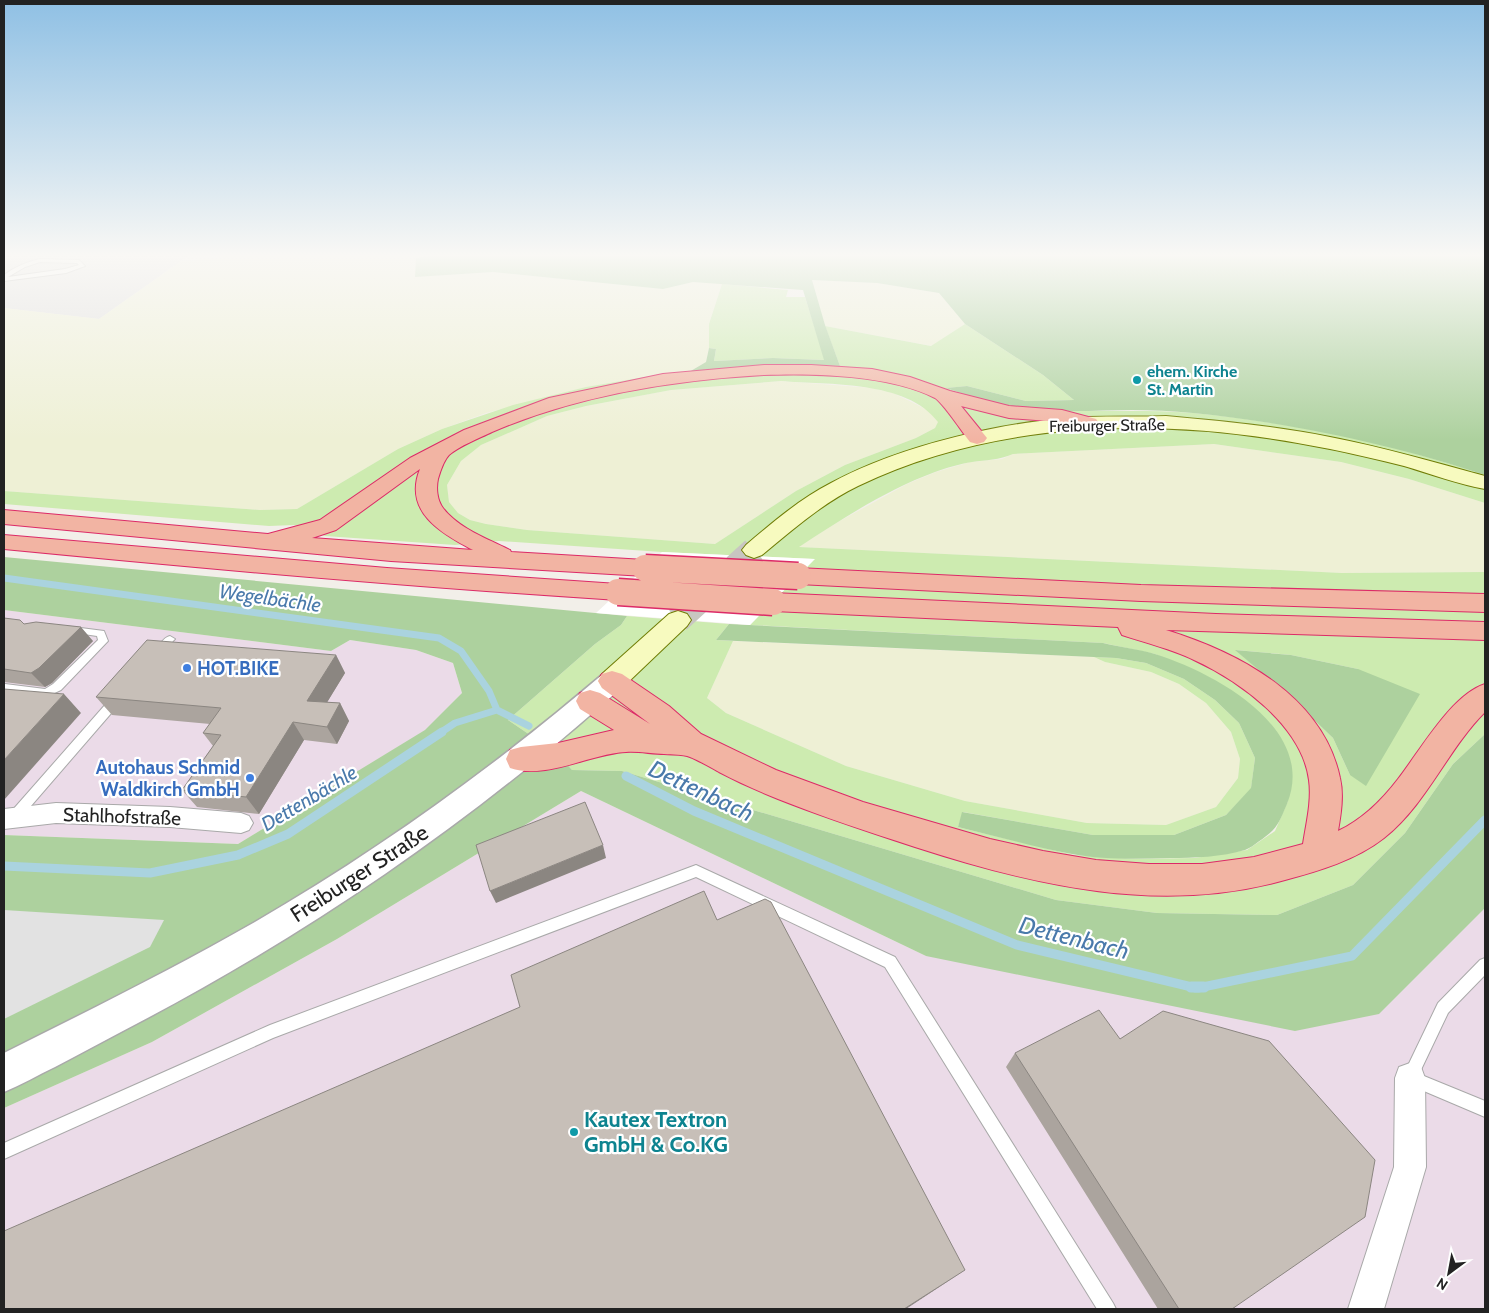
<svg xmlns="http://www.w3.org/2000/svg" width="1489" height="1313" font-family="Cabin,sans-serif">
<rect width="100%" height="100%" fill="#f2efe9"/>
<path fill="#e0dfdf" d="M 4,256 L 188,256 L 99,319 L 4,308 Z"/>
<path fill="#ebdbe8" d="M 4,610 L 331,651 L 350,640 L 416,650 L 453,663 L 462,693 L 426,730 L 238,844 L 4,835 Z
M 581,791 L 926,956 L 1480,912 L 1485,908 L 1485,1309 L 4,1309 L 4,1108 L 152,1042 L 337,939 Z"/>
<path fill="#eef0d5" d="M 226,256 L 430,256 L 416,258 L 416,277 L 493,272 L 663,289 L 693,282 L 722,284 L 709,324 L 709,348 L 706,362 L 689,372 L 656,375 L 586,387 L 486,413 L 442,429 L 398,449 L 297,509 L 260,510 L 4,491 L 4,308 L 99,319 L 180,262 Z
M 812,280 L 877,283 L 939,293 L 965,324 L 932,346 L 825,326 Z
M 781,381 L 873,388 L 893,393 L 930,411 L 939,422 L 935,428 L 916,438 L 845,465 L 796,491 L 715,544 L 527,530 L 486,524 L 470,520 L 458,513 L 449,502 L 447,485 L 461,461 L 481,445 L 547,416 L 586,406 L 671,390 Z
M 1214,444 L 1341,462 L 1409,479 L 1485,503 L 1485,572 L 1342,573 L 798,547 L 838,522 L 907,484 L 936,472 L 970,462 L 1002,459 L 1013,454 Z
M 733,641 L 1094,657 L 1105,662 L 1151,672 L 1179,684 L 1206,703 L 1231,732 L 1240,759 L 1238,778 L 1216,807 L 1166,825 L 1087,823 L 965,801 L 846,766 L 726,713 L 707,698 Z"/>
<path fill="#cdebb0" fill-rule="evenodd" d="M 722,284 L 788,290 L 786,297 L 805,297 L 825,360 L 773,358 L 714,361 L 716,349 L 709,348 L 709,324 Z
M 965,324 L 1043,375 L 1074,400 L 1026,401 L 967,386 L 947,388 C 958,393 971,396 983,399 C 1053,418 1123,407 1194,413 C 1289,422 1395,444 1485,475 L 1485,503 L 1409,479 L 1341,462 L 1214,444 L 1013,454 C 999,460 986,460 972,462 C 960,464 946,468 935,472 C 886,490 842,519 799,547 L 1342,573 L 1485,572 L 1485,734 L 1453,764 L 1405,833 L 1353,885 L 1277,915 L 1157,913 L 1056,900 L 622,771 L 572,770 L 558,754 L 508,720 L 595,644 L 621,625 L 627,616 L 729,624 L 716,640 L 733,641 L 707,698 L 726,713 L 846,766 L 965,801 L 1087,823 L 1166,825 L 1216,807 L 1238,778 L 1240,759 L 1231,732 L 1206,703 L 1179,684 L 1151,672 L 1105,662 L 1094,657 L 1116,658 L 1146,663 L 1184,679 L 1215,700 L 1239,723 L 1255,758 L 1251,789 L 1226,815 L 1174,835 L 1093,835 L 963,812 L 958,827 L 1074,855 L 1133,859 L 1195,858 L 1247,850 L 1275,831 L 1288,801 L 1212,679 L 1155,654 L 1103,643 L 750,625 L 814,559 L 662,552 L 499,541 L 455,545 L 325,536 L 294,525 L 269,526 L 4,504 L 4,491 L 260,510 L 297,509 L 398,449 L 442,429 L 513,405 L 586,387 L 656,375 L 766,365 L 840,366 L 825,326 L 931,346 ZM 781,381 C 828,385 907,380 938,422 L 935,428 L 916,438 L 845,465 L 796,491 L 715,544 L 527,530 L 486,524 L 470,520 L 458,513 L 449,502 L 447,485 L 461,461 L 481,445 L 547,416 L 586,406 L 671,390 ZM 1236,650 L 1291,655 L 1358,669 L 1350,775 L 1333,738 L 1286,693 Z"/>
<path fill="#add19e" d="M 430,256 L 1485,256 L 1485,475 C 1396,445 1287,422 1193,413 C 1173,411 1152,410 1132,410 C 1100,410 1067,413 1034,409 C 1004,406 974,398 946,388 L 967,386 L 1026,401 L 1074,400 L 1043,375 L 965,324 L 939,293 L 877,283 L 812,280 L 825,325 L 840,366 L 766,365 L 689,372 L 706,362 L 709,348 L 716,349 L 714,361 L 773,358 L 824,360 L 803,290 L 693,282 L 663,289 L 493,272 L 415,277 L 416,258 Z
M 4,557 L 627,616 L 621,625 L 595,644 L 508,720 L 558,754 L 572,770 L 622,771 L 1056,900 L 1157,913 L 1277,915 L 1353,885 L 1405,833 L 1453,764 L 1485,734 L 1485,908 L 1379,1014 L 1295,1031 L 926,956 L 581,791 L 337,939 L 152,1042 L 4,1108 L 4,835 L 238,844 L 425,730 L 462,693 L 453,663 L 416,650 L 350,640 L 331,651 L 4,610 Z
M 729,624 L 1103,643 C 1120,647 1138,649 1155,654 C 1213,672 1318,728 1287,804 C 1278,825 1277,829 1258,842 C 1254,845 1250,848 1245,850 C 1222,857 1194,858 1170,858 C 1138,859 1104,860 1072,854 C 1034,847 996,836 958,827 L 962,812 L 1093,835 L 1174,835 L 1226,815 L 1251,788 L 1255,758 L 1239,723 L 1215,700 L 1184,679 L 1146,663 L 1116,658 L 716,640 Z
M 1235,650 L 1291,655 L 1358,669 L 1420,694 L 1366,786 L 1350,775 L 1333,738 L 1286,693 Z"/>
<path fill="#e2e2e2" d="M 4,910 L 164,920 L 150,947 L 4,1019 Z"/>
<path fill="#fff" d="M 662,552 L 815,559 L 750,625 L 596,613 Z"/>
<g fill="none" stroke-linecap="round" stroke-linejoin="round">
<path stroke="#aad3df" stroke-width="7" d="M 4,578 L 439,638 L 461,651 L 489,691 L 497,710
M 497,710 L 529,726
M 440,733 L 455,723 L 497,710"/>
<path stroke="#aad3df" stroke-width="9" d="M 626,776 L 694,811 L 1017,945 L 1196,988
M 4,866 L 150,873 L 238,855 L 288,834 L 442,732
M 1198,988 L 1352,956 L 1485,820"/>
<path stroke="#aad3df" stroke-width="11" d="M 1191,987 L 1204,987"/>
<path stroke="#c8c6c1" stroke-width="26" stroke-dasharray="26 13" stroke-linecap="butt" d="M 678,620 L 754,550"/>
<g stroke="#a9a9a9" stroke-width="2">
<path id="service" d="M 40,259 L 79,260 L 85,266 L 66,273 L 4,281 L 4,275 C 15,267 26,262 40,259 ZM 40,262 L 77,263 L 79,265 L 65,269 L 8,277 L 25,267 Z
M 73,627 L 104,631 L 108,641 L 61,690 L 46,697 L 8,692 L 4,694 L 5,684 L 45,689 L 53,684 L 98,640 L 97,636 L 70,632 L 68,630 L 70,628 Z
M 170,636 L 175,639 L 173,641 L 163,655 L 155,655 L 154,652 C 158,646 164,637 170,636 Z
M 116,696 L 120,697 L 121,700 L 120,703 L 18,821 L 14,822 L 10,821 L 8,817 L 10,813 L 112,697 Z
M 696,865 L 895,957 L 1113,1303 L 1116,1309 L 1097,1309 L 885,967 L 696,877 L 273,1038 L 4,1159 L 4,1143 L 270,1025 Z
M 1485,958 L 1485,975 L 1448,1013 L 1419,1074 L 1485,1101 L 1485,1117 L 1405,1083 L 1402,1078 L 1438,1003 L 1480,960 Z"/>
</g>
<g stroke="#a9a9a9" stroke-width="2">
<path id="minor" d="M 56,803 L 170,807 L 241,813 L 249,816 L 253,823 L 249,830 L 241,833 L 170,827 L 56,823 L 4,829 L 4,809 Z
M 1410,1063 L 1421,1067 L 1425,1078 L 1426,1167 L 1384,1309 L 1348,1309 L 1394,1167 L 1395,1078 L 1399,1067 Z"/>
</g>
<g stroke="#a9a9a9" stroke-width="3">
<path id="tertiary" d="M 612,671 L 621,674 L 625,681 L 621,688 C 474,820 313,931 138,1023 C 110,1038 83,1052 55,1067 C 38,1075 21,1085 4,1092 L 4,1053 C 88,1011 173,969 255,922 C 379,850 494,767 603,674 Z"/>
</g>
<g stroke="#707d05" stroke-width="2">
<path id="secondary" d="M 1166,416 C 1221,421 1276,426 1330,437 C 1382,447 1434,462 1485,476 L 1485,489 C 1458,484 1431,474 1404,466 C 1380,460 1355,454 1330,449 C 1174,417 1004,416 858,486 C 823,503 792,530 762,555 L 754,558 L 746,555 L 742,550 L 746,545 C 773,522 800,499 831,483 C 901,445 1008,420 1087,417 C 1113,416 1140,417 1166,416 Z
M 678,611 L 687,614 L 691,620 L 687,626 L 622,688 L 612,691 L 602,688 L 598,681 L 602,674 L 669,614 Z"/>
</g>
<g stroke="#dc2a67" stroke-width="2">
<path id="trunk" d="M 764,365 L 811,365 L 872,369 L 910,377 L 950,391 L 1009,406 L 1062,410 L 1096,419 L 1099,423 L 1096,427 L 1089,429 L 1062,422 L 1009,418 L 961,406 L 987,438 L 984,442 L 977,444 L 970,442 C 963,433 943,403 935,398 C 890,375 814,373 764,375 C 674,380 575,396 492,432 C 480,438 459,446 449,455 C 444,460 440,472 438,479 C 436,488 437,500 443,508 C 458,528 488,539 510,550 L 511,552 L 645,560 L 654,562 L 657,568 L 654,574 L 645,576 L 391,561 L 4,524 L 4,510 L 268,534 L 320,520 L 410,458 L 464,430 L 549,398 L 663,374 ZM 420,469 C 403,511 440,533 473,550 L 312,538 L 336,530 Z
M 4,535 L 387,568 L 618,584 L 627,586 L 631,592 L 627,598 L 618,600 C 413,587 208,569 4,549 Z
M 798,568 L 1141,585 L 1485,594 L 1485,612 L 1141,601 L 798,584 L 789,582 L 786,576 L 789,570 Z
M 773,593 L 1216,614 L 1485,622 L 1485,640 L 1166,630 C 1238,652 1323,696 1340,778 C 1344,795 1341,814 1338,831 C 1363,819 1382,800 1398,779 C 1420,751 1451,695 1485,684 L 1485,712 C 1447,750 1427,804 1384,838 C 1356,860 1319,871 1285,880 C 1161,915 1035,886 915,847 C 869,832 823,817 778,799 C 758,791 738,782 719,772 C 710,767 700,761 690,757 C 683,754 672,755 664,754 C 652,754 638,751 626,752 C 589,754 547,780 510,768 L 506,759 L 510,750 L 521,747 L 558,743 L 614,730 L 580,709 L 576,701 L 580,693 L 590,690 L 600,693 L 650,724 L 602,688 L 598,681 L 602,674 L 612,671 L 622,674 L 669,706 L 701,734 L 776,770 L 863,802 L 990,839 L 1043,851 L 1096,860 L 1149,864 L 1202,864 L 1254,857 L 1303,844 C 1306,824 1312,801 1309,780 C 1302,726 1240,681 1194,660 C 1171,649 1146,643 1122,635 L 1118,627 L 773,611 L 764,608 L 760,602 L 764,596 Z"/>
</g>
<use href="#service" fill="#fff" fill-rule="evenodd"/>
<use href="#minor" fill="#fff" fill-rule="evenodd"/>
<use href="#tertiary" fill="#fff" fill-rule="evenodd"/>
<use href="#secondary" fill="#f7fabf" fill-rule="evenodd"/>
<use href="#trunk" fill="#f2b4a3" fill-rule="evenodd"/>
<g stroke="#dc2a67" stroke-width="29" stroke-linecap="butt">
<path id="trunk-bridge" d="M 645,568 L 798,576
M 618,592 L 773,602"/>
</g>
<use href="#trunk-bridge" stroke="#f2b4a3" stroke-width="26"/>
</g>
<path fill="#aba49e" d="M 4,618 L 24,624 L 93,641 L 52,683 L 45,687 L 4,682 Z
M 336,655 L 345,673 L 327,702 L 340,703 L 349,721 L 337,744 L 304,740 L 259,814 L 197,807 L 182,790 L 213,746 L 203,733 L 210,724 L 112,715 L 96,697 Z
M 1015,1053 L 1232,1309 L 1158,1309 L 1006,1067 Z"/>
<path fill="#8b8681" d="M 81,627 L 93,641 L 52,683 L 45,687 L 31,673 Z
M 336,655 L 345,673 L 317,719 L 307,701 Z
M 64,694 L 81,713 L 4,800 L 4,760 Z
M 340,703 L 349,721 L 337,744 L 327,727 Z
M 293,722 L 304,740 L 259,814 L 246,797 Z
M 603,845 L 606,858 L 496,903 L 490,891 Z
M 965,1270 L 906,1309 L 904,1309 Z"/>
<path fill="#c7bfb8" stroke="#8b8681" d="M 4,618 L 20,620 L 24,624 L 36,622 L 81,627 L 39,668 L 31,673 L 4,669 Z
M 147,640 L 336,655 L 307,701 L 340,703 L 327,727 L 293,722 L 246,797 L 182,790 L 221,735 L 203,733 L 221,708 L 96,697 Z
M 4,689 L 64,694 L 4,760 Z
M 585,802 L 603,845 L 490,891 L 476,845 Z
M 704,891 L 717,920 L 765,899 L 771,902 L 965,1270 L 904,1309 L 4,1309 L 4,1231 L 520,1007 L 511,975 Z
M 1099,1010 L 1120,1039 L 1163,1011 L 1269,1041 L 1375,1160 L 1365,1217 L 1232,1309 L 1179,1309 L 1015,1053 Z"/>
<linearGradient id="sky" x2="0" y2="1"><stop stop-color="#8fc0e4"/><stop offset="0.58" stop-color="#f9f8f5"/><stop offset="1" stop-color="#f9f8f5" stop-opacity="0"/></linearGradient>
<rect width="1489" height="440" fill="url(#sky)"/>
<g fill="#0f9aa8" stroke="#fff" stroke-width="2">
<circle cx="1137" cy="380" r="5"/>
<circle cx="574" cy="1132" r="5"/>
</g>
<g fill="#3f7fe0" stroke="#fff" stroke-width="2">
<circle cx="187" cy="668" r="5"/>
<circle cx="250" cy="778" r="5"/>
</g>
<g text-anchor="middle" stroke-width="4.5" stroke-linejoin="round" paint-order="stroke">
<g font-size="16" font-weight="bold" fill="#0d838f" stroke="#fff" text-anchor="start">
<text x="1147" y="377">ehem. Kirche<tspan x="1147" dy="18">St. Martin</tspan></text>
</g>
<g font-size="16" fill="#222" stroke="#fff">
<text transform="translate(1107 425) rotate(-1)" y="6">Freiburger Straße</text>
</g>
<g font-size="19" font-weight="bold" fill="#366cbe" stroke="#fff" text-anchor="start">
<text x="197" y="675">HOT.BIKE</text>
<text x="240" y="774" text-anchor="end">Autohaus Schmid<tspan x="240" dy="22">Waldkirch GmbH</tspan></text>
</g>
<g font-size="19" fill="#222" stroke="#fff">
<text transform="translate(122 816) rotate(2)" y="7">Stahlhofstraße</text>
</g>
<g font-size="20" font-style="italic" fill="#4a7aab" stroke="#fff">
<text transform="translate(270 598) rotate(8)" y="7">Wegelbächle</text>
<text transform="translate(309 798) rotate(-31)" y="7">Dettenbächle</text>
</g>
<g font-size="22" fill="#222" stroke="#fff">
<text transform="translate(359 873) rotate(-33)" y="8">Freiburger Straße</text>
</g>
<g font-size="22" font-weight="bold" fill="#0d838f" stroke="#fff" text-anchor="start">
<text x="584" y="1127">Kautex Textron<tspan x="584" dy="25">GmbH &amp; Co.KG</tspan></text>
</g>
<g font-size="24" font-style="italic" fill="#4a7aab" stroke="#fff">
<text transform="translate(701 791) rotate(25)" y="8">Dettenbach</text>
<text transform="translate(1074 938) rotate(14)" y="8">Dettenbach</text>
</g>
</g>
<rect width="1489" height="1313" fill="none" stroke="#222222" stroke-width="10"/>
<g transform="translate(1449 1273) rotate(212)" stroke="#ffffff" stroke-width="4" paint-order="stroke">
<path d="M0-4L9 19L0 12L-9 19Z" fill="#222222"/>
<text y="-8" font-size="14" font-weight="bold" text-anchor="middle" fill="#222222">N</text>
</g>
</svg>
